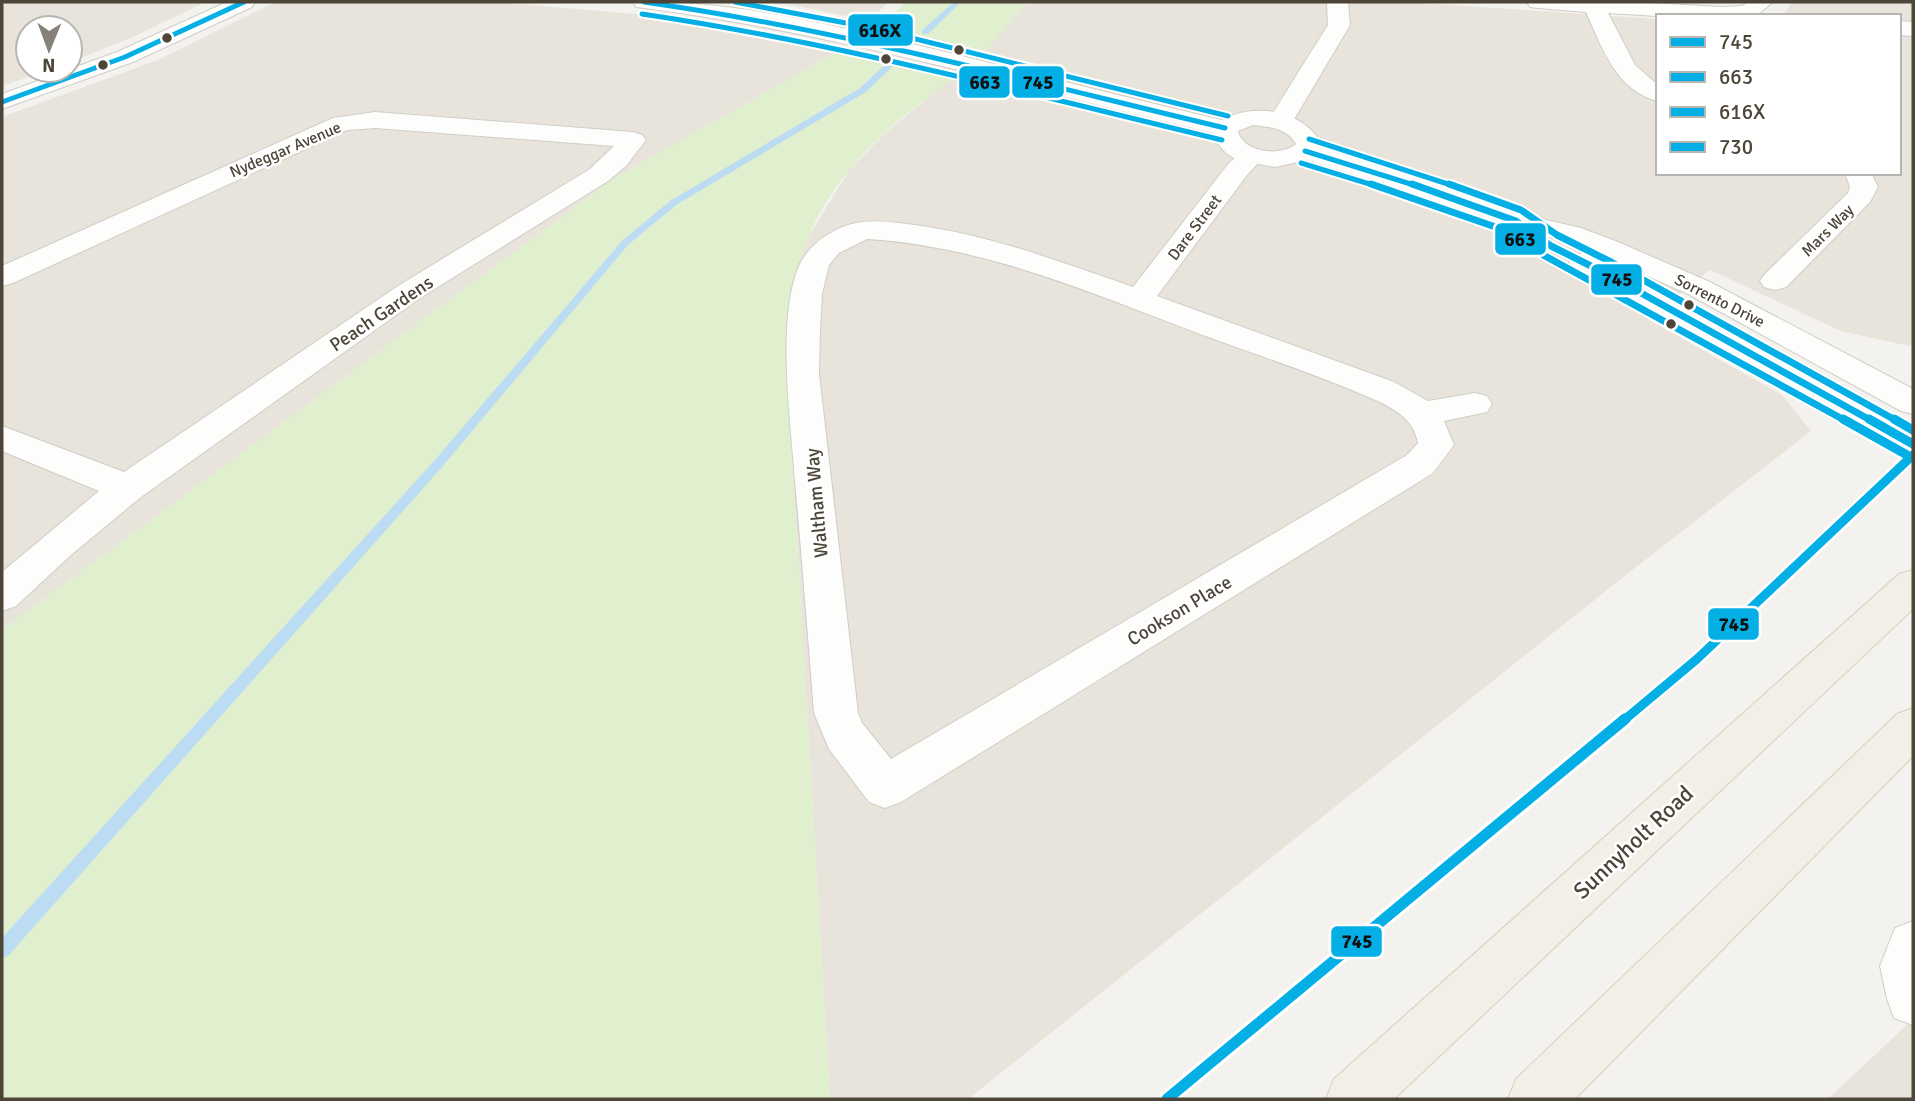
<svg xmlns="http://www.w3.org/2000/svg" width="1915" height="1101" font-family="Signika,sans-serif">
<rect width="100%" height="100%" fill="#f3f2ee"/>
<path fill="#e8e4db" d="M 2,2 L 206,2 L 131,38 L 70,62 L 70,28 L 28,28 L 28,70 L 49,70 L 2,86 Z
M 276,2 L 498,2 L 658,16 L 761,31 L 839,51 L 616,177 L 2,630 L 2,117 L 158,60 Z
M 778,2 L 888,2 L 869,21 Z
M 1027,2 L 1406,2 L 1658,19 L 1658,173 L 1899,173 L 1899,16 L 1783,16 L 1792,2 L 1913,2 L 1913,342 L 1909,346 L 1841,331 L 1710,270 L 1649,320 L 1782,395 L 1811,431 L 1631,571 L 968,1099 L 830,1099 L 788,387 L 786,335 L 791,296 L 799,261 L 810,234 L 850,169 L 884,134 L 985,51 Z
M 1913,1019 L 1913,1099 L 1828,1099 Z"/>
<path fill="#e0efcd" d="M 906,2 L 1025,2 L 1024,6 L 985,51 L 879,26 Z
M 839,51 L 954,78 C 930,97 904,114 882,135 C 803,209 784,282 788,387 L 830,1099 L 2,1099 L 2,630 L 616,177 Z"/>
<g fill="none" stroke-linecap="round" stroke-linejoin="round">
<path fill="#bcdcf4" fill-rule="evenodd" d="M 954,2 L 961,2 L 928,34 L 922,34 L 922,30 Z
M 887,63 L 894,65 L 866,92 L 676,205 L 628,245 L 442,467 L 8,956 L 2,958 L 2,938 L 434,461 L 622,241 L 670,201 L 860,88 Z"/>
<g stroke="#d0cdc8" stroke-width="2">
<path id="minor" d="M 1327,2 L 1348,2 L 1350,25 L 1290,126 L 1281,129 L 1272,126 L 1268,121 L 1328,25 Z
M 1527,2 L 1633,2 L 1721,7 L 1742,6 L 1748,2 L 1773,2 L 1756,16 L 1658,16 L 1608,13 L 1635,65 L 1658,85 L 1658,101 C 1616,91 1602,47 1586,12 L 1538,8 L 1530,7 Z
M 1899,21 L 1913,22 L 1913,36 L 1899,35 Z
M 375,112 L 633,132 L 642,135 L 646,140 L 626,166 L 608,181 L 420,298 L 141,497 L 72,554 L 16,606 L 2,611 L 2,572 L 99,491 L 2,451 L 2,426 L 124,472 L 398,286 L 590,169 L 614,146 L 375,128 L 347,130 L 13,283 L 2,286 L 2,266 L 333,118 Z
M 1252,148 L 1261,150 L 1265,156 L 1247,175 L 1157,296 L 1394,382 L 1428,401 L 1475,393 L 1487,396 L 1492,404 L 1487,412 L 1444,421 L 1454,445 L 1433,473 L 901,802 L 885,808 L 869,802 L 829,749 L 814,713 C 808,636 802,558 795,481 C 791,423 776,319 799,266 C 809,243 837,225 862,222 C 878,220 898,223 915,225 C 990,235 1061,262 1133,287 L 1229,163 L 1243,150 ZM 867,239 C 984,246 1092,293 1200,334 C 1260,356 1322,376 1380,402 C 1399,412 1414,421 1418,443 L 1407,455 L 891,759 L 862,723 L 858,713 L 819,374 L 820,330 L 822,294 L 829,265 L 839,253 Z
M 1845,173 L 1871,173 L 1878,187 L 1870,202 L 1786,287 L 1775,290 L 1764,287 L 1760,281 L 1764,275 L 1848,193 L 1850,187 Z
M 1913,921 L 1913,1025 L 1894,1018 L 1887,999 L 1880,966 L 1895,928 Z"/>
</g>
<g stroke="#d0cdc8" stroke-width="2">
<path id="tertiary" d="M 227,2 L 255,2 L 252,7 L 133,62 L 2,109 L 2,94 L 117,52 Z
M 633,2 C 722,0 810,20 896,40 C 1005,66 1113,95 1222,120 C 1255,102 1304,110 1322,145 L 1320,147 L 1411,174 L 1525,215 L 1581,228 L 1618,242 L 1710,282 L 1913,389 L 1913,414 L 1901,411 L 1688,294 L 1598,254 L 1562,240 L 1506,227 L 1391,186 L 1307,160 L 1275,167 L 1237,160 L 1226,153 L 1214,139 L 1213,133 C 1024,89 838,33 644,8 L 636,7 ZM 1253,125 C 1270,127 1287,128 1296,144 C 1281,157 1243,153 1238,131 Z
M 1584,253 L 1594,256 L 1913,429 L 1913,456 L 1901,453 L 1574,268 L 1569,262 L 1574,256 Z"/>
</g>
<g stroke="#d7cfba" stroke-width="2">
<path id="primary" d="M 1913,570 L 1913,609 L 1394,1099 L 1326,1099 L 1334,1079 L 1899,574 Z
M 1913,708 L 1913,756 L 1575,1099 L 1508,1099 L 1516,1079 L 1897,714 Z"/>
</g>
<use href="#minor" fill="#fdfdfc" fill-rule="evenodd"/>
<use href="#tertiary" fill="#fdfdfc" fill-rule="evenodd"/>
<use href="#primary" fill="#f2efe6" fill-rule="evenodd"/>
<g stroke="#fff" stroke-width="9">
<path id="bus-1-far3" d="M 644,2 C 841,30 1032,82 1225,128
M 1305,151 L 1417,186"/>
</g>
<g stroke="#fff" stroke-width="11">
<path id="bus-1-far2" d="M 1412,184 L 1516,221 L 1551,246 L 1605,273 L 1872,421"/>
</g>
<g stroke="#fff" stroke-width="14">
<path id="bus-1-far1" d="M 1869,419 L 1913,444
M 1623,721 L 1697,659 L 1913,455"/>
</g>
<g stroke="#fff" stroke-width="17">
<path id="bus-1" d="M 1167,1099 L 1625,719"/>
</g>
<g stroke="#fff" stroke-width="9">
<path id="bus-2-far2" d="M 642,14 C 838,43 1029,94 1222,140
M 1301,163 L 1376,186"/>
</g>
<g stroke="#fff" stroke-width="11">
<path id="bus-2-far1" d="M 1371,184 L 1510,232 L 1545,256 L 1846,421"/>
</g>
<g stroke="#fff" stroke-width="14">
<path id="bus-2" d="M 1843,419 L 1907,455"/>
</g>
<g stroke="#fff" stroke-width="9">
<path id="bus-3-far2" d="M 735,2 L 867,27 L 1228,116
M 1309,139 L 1454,186"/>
</g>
<g stroke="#fff" stroke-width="11">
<path id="bus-3-far1" d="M 1449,184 L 1521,210 L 1557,235 L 1611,262 L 1897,421"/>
</g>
<g stroke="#fff" stroke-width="14">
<path id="bus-3" d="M 1894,419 L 1913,430"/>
</g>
<g stroke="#fff" stroke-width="9">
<path id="bus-4" d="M 2,102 L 125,57 L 244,2"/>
</g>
<use href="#bus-1-far3" stroke="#04afe6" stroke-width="5"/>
<use href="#bus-1-far2" stroke="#04afe6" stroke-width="7"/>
<use href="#bus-1-far1" stroke="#04afe6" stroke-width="9"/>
<use href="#bus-1" stroke="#04afe6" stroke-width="11"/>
<use href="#bus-2-far2" stroke="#04afe6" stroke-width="5"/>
<use href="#bus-2-far1" stroke="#04afe6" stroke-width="7"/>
<use href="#bus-2" stroke="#04afe6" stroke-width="9"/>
<use href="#bus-3-far2" stroke="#04afe6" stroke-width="5"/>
<use href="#bus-3-far1" stroke="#04afe6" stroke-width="7"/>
<use href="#bus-3" stroke="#04afe6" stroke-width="9"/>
<use href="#bus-4" stroke="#04afe6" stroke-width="5"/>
</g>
<g fill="#4c4538" stroke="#fff" stroke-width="2.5">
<circle cx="167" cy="38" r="6"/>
<circle cx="959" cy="50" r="6"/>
<circle cx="886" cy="59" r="6"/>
<circle cx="103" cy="65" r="6"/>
<circle cx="1689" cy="305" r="6"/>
<circle cx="1671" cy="324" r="6"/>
</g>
<g text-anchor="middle" stroke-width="5" stroke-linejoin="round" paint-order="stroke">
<g font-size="16" fill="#4c4538" stroke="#fff">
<text transform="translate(285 149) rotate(-23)" y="6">Nydeggar Avenue</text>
<text transform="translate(1194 227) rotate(-53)" y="6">Dare Street</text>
<text transform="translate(1827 230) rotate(-45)" y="6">Mars Way</text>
<text transform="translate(1720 300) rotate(27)" y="6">Sorrento Drive</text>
</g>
<g font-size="19" fill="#4c4538" stroke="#fff">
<text transform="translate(381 313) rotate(-34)" y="7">Peach Gardens</text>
<text transform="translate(816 503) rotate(-95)" y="7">Waltham Way</text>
<text transform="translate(1179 610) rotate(-31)" y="7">Cookson Place</text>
</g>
<g font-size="23" fill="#4c4538" stroke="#fff">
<text transform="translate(1633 842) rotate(-43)" y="8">Sunnyholt Road</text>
</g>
</g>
<g stroke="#fff" stroke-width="2.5">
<rect x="847" y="13" width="67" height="34" rx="7" fill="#04afe6"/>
<rect x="958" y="65" width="53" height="34" rx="7" fill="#04afe6"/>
<rect x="1011" y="65" width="54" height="34" rx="7" fill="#04afe6"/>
<rect x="1494" y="222" width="53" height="34" rx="7" fill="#04afe6"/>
<rect x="1590" y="263" width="53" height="33" rx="7" fill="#04afe6"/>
<rect x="1707" y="607" width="53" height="34" rx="7" fill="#04afe6"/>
<rect x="1330" y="925" width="53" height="33" rx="7" fill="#04afe6"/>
</g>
<g font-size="19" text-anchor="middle" font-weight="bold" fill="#111">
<text x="880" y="37">616X</text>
<text x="985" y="89">663</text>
<text x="1038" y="89">745</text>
<text x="1520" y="246">663</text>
<text x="1617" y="286">745</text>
<text x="1734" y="631">745</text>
<text x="1357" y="948">745</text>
</g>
<rect width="1915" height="1101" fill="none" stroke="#4c4538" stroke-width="7"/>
<rect x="1656" y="14" width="245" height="161" fill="#ffffff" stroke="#b7b5af" stroke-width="2"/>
<rect x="1670" y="37" width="35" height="10" fill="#04afe6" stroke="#b7b5af" stroke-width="2"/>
<text x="1719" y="49" font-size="21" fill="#4c4538">745</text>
<rect x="1670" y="72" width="35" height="10" fill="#04afe6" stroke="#b7b5af" stroke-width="2"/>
<text x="1719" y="84" font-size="21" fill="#4c4538">663</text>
<rect x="1670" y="107" width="35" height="10" fill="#04afe6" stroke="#b7b5af" stroke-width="2"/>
<text x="1719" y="119" font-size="21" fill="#4c4538">616X</text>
<rect x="1670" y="142" width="35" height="10" fill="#04afe6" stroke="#b7b5af" stroke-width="2"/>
<text x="1719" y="154" font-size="21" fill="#4c4538">730</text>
<g transform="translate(49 49) rotate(181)"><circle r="33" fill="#ffffff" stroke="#b7b5af" stroke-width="2"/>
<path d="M0-5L12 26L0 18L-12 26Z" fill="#868278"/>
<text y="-10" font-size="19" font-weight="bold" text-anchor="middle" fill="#4c4538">N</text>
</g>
</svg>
